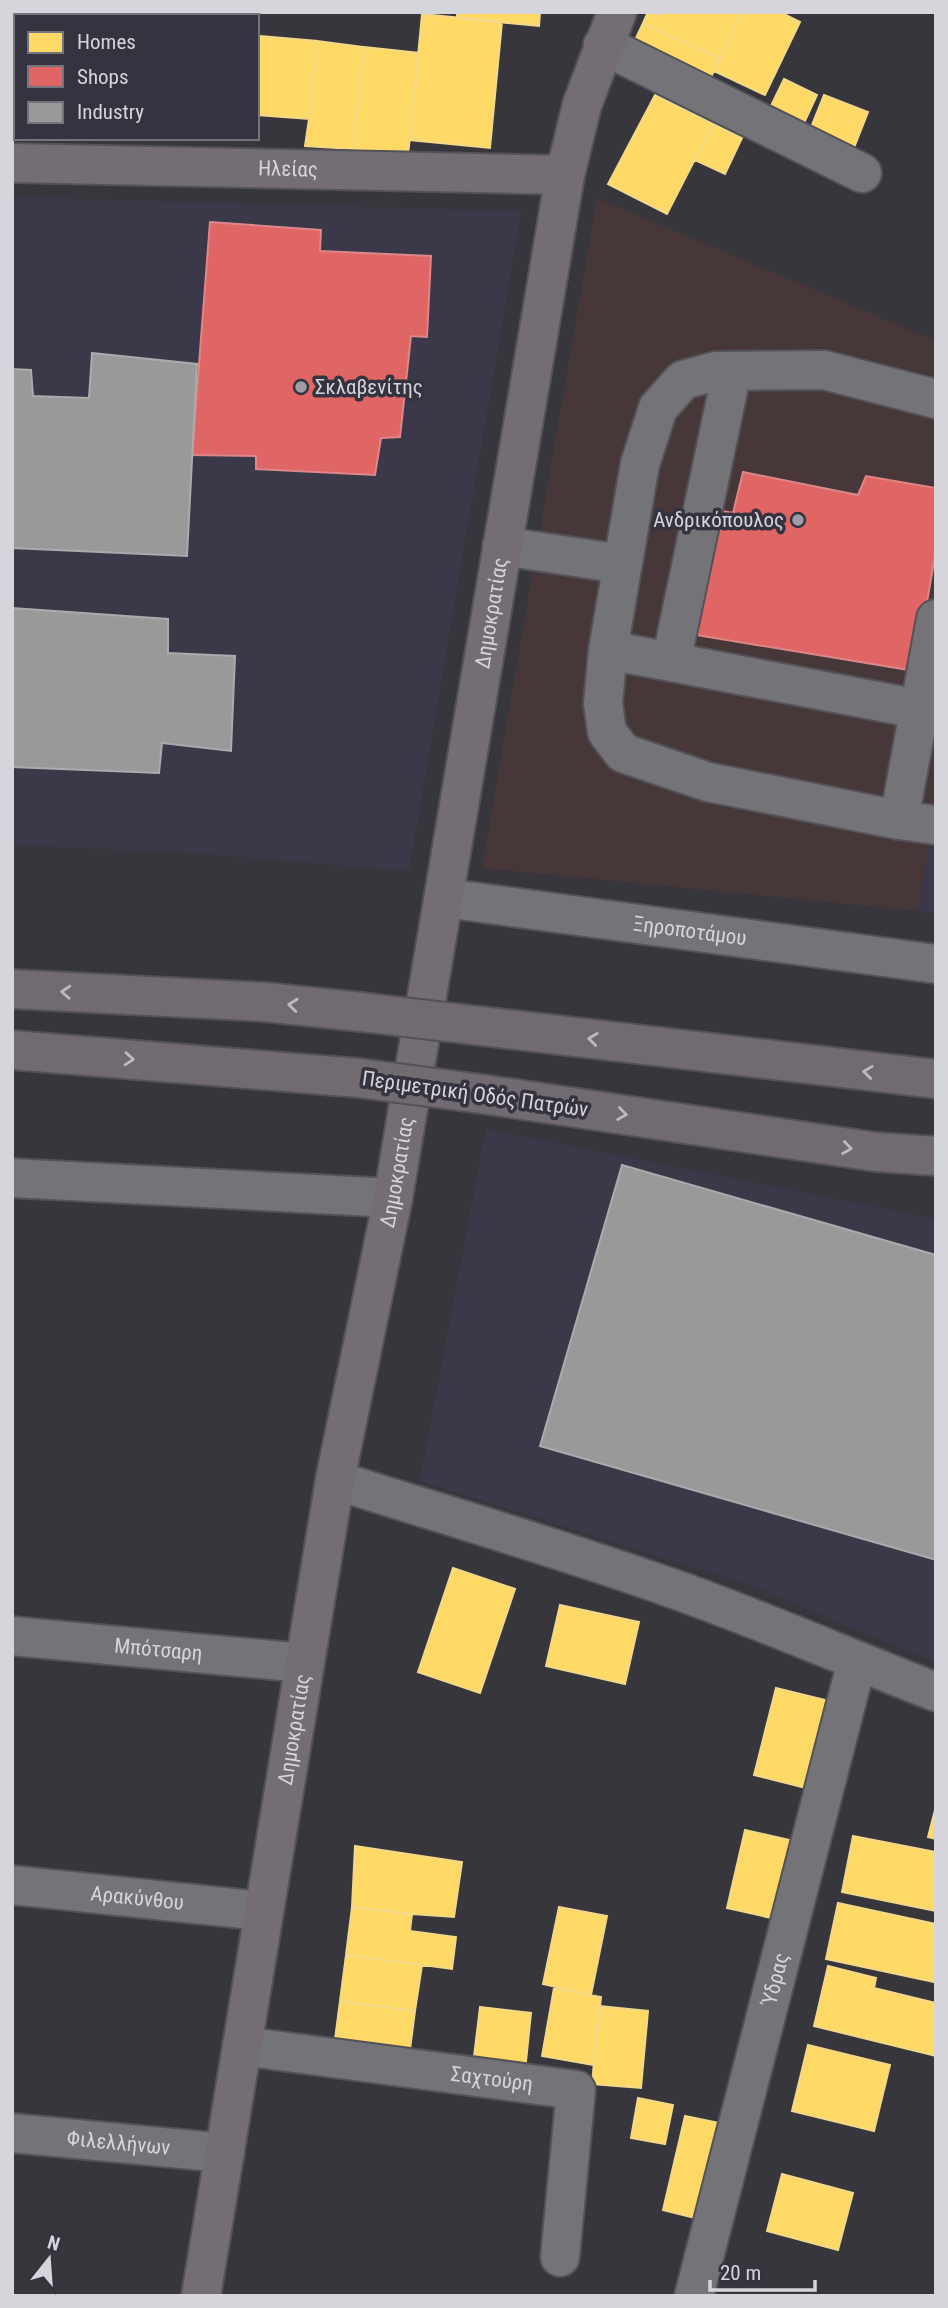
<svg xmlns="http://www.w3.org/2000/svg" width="948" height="2308" font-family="'Roboto Condensed',sans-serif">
<rect width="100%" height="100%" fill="#37363c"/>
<path fill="#483739" d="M 597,198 L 936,341 L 936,802 L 918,911 L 482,868 Z"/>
<path fill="#3b3949" d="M 12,197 L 521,211 L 409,871 L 180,852 L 12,845 Z
M 936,802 L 936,914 L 918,911 Z
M 486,1129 L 936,1219 L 936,1663 L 752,1586 L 420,1481 Z"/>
<path fill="#ffd966" stroke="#f3d889" stroke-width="2" d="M 457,12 L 540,12 L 539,26 L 457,18 Z
M 648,12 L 659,15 L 661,12 L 742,12 L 720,59 L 643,23 Z
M 742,12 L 780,12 L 800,22 L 765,95 L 714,71 Z
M 422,14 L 502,22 L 490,148 L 410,140 Z
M 643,23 L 720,59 L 705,89 L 629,53 Z
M 260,36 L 317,41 L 309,119 L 257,115 L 257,63 Z
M 317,41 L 364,47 L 353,149 L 305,146 L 309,119 Z
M 364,47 L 419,53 L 408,155 L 353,149 Z
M 784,79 L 817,95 L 799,134 L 765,118 Z
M 655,95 L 713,124 L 667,214 L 608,184 Z
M 824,95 L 868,112 L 852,153 L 808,135 Z
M 713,124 L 742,138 L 725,174 L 695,160 Z
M 453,1568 L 515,1589 L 480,1693 L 418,1672 Z
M 560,1605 L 639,1622 L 625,1684 L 546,1666 Z
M 776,1688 L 829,1701 L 806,1788 L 754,1775 Z
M 936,1806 L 936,1839 L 928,1837 Z
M 745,1830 L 794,1841 L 776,1919 L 727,1908 Z
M 853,1836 L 936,1852 L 936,1911 L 842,1892 Z
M 355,1846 L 462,1862 L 454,1917 L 412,1914 L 352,1907 Z
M 838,1903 L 936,1924 L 934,1982 L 826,1959 Z
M 352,1907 L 412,1914 L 410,1931 L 456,1937 L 452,1969 L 346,1955 Z
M 559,1907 L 607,1916 L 591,1995 L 543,1984 Z
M 346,1955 L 422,1965 L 415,2011 L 340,2001 Z
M 828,1966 L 876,1978 L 874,1988 L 936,2003 L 936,2056 L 814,2026 Z
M 554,1988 L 601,1997 L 594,2065 L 542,2056 Z
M 340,2001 L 415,2011 L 409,2057 L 334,2047 Z
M 599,2006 L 648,2011 L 641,2088 L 592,2084 Z
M 480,2007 L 531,2013 L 525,2071 L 473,2065 Z
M 808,2045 L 890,2065 L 874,2131 L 792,2111 Z
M 638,2098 L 673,2105 L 665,2144 L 631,2138 Z
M 685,2116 L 729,2125 L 707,2221 L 663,2210 Z
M 782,2174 L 853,2193 L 838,2250 L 767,2231 Z"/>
<path fill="#e06666" stroke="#dd8789" stroke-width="2" d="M 210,222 L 321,230 L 320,251 L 431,256 L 427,337 L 411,336 L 400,437 L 381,438 L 375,475 L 256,469 L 256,456 L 192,455 Z
M 743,472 L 858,495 L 866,476 L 936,488 L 936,550 L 915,671 L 696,635 L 717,510 L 733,513 Z"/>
<path fill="#999" stroke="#ababad" stroke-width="2" d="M 92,353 L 197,364 L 187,556 L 12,548 L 12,369 L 31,370 L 33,396 L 89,398 Z
M 12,608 L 168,619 L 168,653 L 235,656 L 231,751 L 162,743 L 159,773 L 12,767 Z
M 622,1165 L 936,1255 L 936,1560 L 540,1446 Z"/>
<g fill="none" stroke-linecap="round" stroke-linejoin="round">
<g stroke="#535258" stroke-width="42">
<g id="minor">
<path d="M 603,45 L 862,173"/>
<path d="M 936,399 L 824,370 L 716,371 L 683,380 L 658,408 L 640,464 L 608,650 L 603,703 L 607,732 L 623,753 L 708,782 L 899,820 L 936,825"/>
<path d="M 502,546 L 622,564"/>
<path d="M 608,650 L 919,709"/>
<path d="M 671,662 L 732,371"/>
<path d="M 899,820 L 936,619"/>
<path id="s1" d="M 445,898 L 936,964"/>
<path d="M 12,1178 L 393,1198"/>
<path d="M 335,1480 C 448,1516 562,1549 674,1589 C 762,1620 848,1658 936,1692"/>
<path id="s2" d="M 12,1636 L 304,1663"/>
<path id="s3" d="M 12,1885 L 262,1911"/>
<path id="s4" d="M 242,2046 L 576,2090 L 560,2257"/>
<path id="s5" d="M 12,2133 L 225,2153"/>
<path id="s6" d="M 694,2296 L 857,1661"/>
</g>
</g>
<g stroke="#535258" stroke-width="42">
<g id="major">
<path id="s7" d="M 12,163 L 565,175"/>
<path id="s8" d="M 201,2296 L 335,1480 L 393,1198 L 565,175 L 582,105 L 617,12"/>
</g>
</g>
<g stroke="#535258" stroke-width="42">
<path id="highway" d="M 12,989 L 264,1002 L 361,1012
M 481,1026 L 936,1079
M 12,1050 L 359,1078
M 482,1094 L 876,1152 L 936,1156"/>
</g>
<use href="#minor" stroke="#737378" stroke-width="38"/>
<use href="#major" stroke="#746d74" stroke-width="38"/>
<use href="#highway" stroke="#726a71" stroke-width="38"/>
<g stroke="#535258" stroke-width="42" stroke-linecap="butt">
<path id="highway-bridge" d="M 361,1012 L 481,1026
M 359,1078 L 482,1094"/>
</g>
<use href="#highway-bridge" stroke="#726a71" stroke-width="38"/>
</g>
<defs><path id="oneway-chevron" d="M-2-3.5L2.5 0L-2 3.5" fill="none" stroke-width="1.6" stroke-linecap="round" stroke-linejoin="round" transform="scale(1.75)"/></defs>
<g stroke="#bdbac1">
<use href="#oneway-chevron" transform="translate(66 992) rotate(-177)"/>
<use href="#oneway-chevron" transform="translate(293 1005) rotate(-174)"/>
<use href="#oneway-chevron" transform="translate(593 1039) rotate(-173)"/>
<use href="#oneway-chevron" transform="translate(129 1059) rotate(4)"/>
<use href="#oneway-chevron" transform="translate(868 1072) rotate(-173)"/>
<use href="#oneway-chevron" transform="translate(622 1114) rotate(8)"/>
<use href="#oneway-chevron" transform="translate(847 1148) rotate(8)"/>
</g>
<g fill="#9e9da4" stroke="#35333f" stroke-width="2.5">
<circle cx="301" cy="387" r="7"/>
<circle cx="798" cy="520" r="7"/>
</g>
<g text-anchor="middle" stroke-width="7" stroke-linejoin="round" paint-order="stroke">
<g font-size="21" fill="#d6d5dc" stroke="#35333f">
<text dy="7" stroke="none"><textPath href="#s7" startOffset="276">Ηλείας</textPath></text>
<text dy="7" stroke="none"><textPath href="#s8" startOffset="1708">Δημοκρατίας</textPath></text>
<text dy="7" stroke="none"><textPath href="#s1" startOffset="247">Ξηροποτάμου</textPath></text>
<text transform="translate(475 1094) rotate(8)" y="7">Περιμετρική Οδός Πατρών</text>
<text dy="7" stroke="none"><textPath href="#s8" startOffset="1141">Δημοκρατίας</textPath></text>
<text dy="7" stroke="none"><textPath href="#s2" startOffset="147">Μπότσαρη</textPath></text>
<text dy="7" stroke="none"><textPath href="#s8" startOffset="574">Δημοκρατίας</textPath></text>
<text dy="7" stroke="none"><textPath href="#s3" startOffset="126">Αρακύνθου</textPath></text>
<text dy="7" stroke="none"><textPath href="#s6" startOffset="327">Ύδρας</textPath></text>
<text dy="7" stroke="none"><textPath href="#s4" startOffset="252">Σαχτούρη</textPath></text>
<text dy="7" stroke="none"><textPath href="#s5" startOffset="107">Φιλελλήνων</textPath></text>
</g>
<g font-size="21" fill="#d6d5dc" stroke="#35333f" text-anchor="start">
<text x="315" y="394">Σκλαβενίτης</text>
<text x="784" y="527" text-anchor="end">Ανδρικόπουλος</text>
</g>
</g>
<rect width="948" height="2308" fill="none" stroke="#d6d5dc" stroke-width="28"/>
<rect x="14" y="14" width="245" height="126" fill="#35333f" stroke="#75747e" stroke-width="2"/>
<rect x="28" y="32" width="35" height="21" fill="#ffd966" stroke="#75747e" stroke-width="2"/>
<text x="77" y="49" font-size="21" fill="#d6d5dc">Homes</text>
<rect x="28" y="66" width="35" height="21" fill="#e06666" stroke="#75747e" stroke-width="2"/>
<text x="77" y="84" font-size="21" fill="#d6d5dc">Shops</text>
<rect x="28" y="102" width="35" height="21" fill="#999999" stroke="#75747e" stroke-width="2"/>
<text x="77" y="119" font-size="21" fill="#d6d5dc">Industry</text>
<g transform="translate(49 2259) rotate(17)" stroke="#35333f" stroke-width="5" paint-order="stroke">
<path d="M0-5L12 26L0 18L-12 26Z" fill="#d6d5dc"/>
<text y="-10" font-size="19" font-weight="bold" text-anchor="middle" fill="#d6d5dc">N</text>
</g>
<path d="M710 2280v10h105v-10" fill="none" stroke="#d6d5dc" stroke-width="3.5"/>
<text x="720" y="2280" font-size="21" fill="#d6d5dc" stroke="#35333f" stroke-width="5" paint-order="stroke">20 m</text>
</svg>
